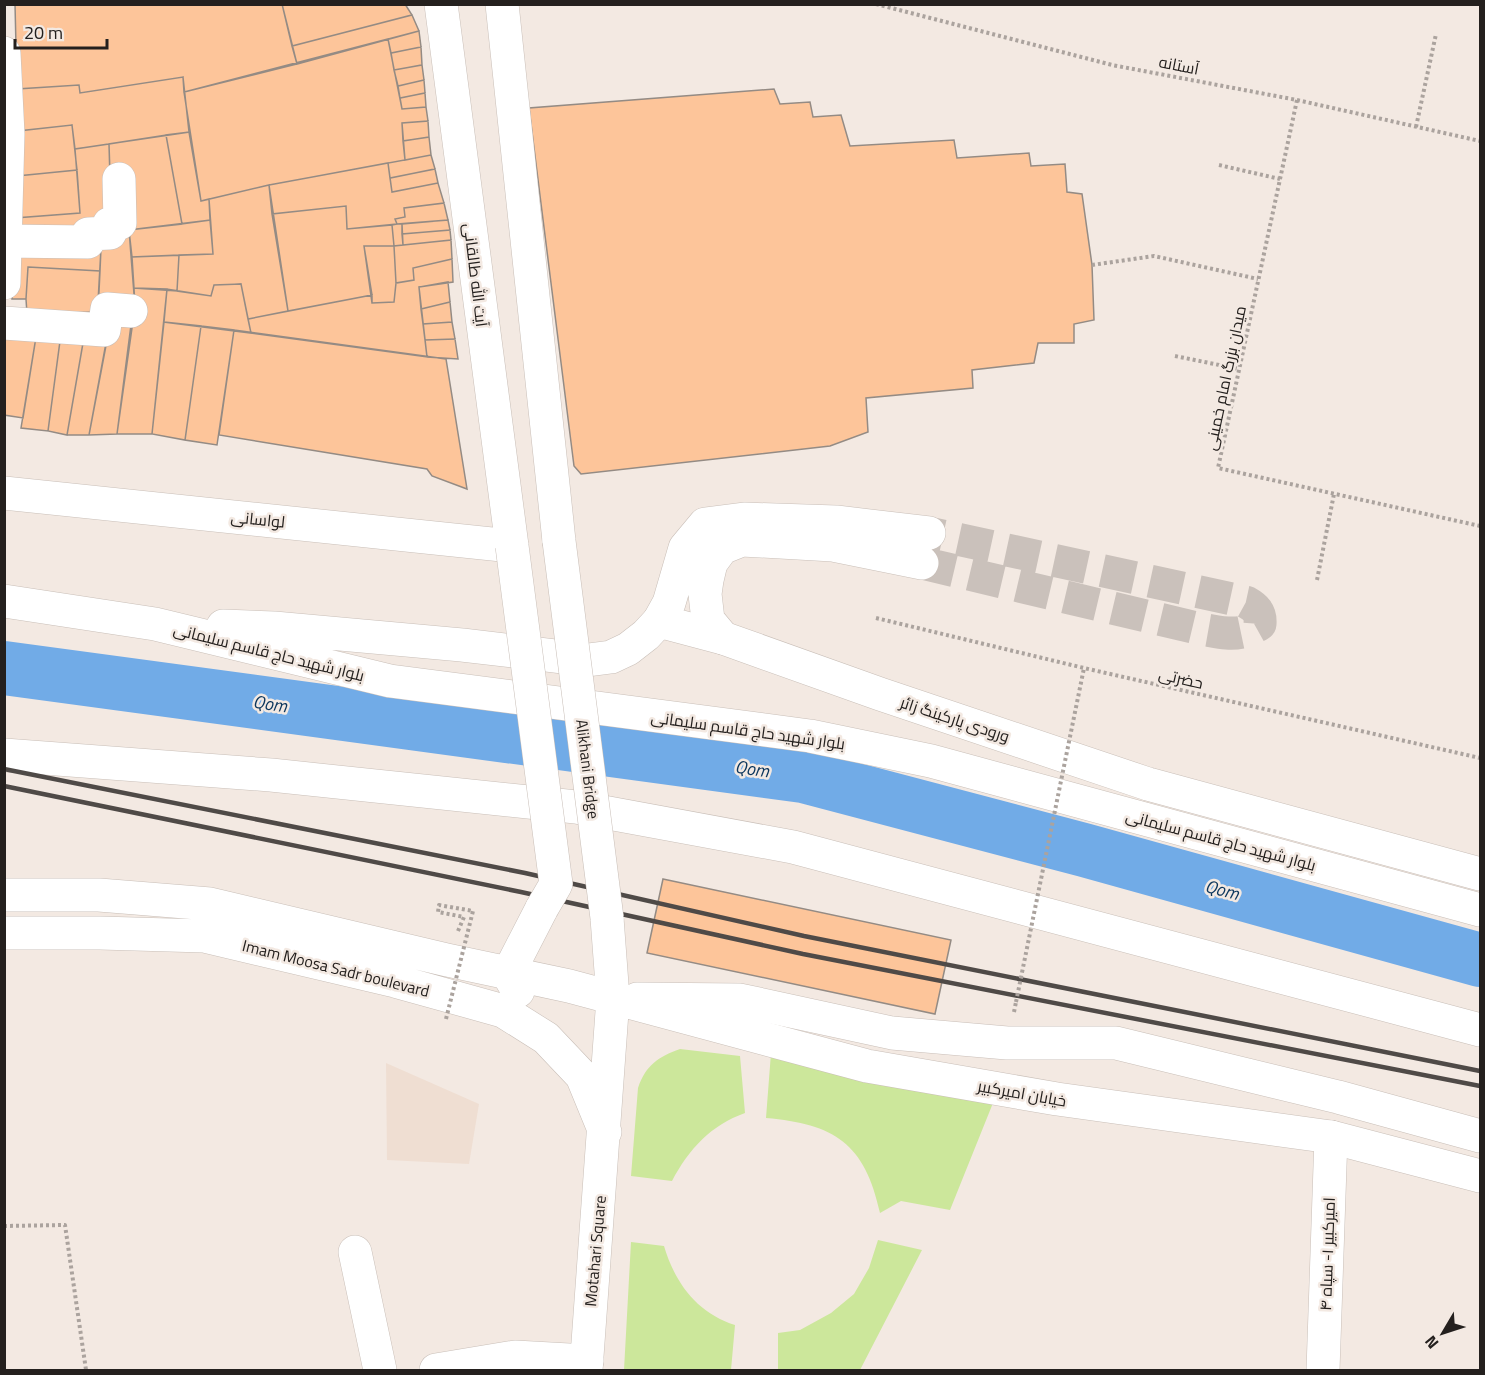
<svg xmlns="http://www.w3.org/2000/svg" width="1485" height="1375" font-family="'Titillium Web',Cairo,sans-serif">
<rect width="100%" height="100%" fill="#f3e9e2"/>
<path fill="#efded2" d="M 386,1063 L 479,1104 L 469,1164 L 387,1160 Z"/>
<path fill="#cce79b" d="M 680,1049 L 740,1056 L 745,1113 C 711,1125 689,1149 672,1181 L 631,1176 L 638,1088 C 646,1065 658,1057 680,1049 Z
M 771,1053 L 995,1098 L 950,1210 L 901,1201 L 880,1213 C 865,1143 834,1124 766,1118 Z
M 878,1240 L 922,1250 L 860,1370 L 778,1370 L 778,1333 L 800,1330 L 831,1313 L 854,1294 L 869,1268 Z
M 631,1242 L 664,1246 C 675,1283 697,1313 735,1325 L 731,1370 L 624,1370 Z"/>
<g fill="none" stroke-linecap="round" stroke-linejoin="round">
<path stroke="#71abe7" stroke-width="54" d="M 4,668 L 803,776 L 1084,850 L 1480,960"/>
</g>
<path fill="#fdc59a" stroke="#948b84" stroke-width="1.5" d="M 15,4 L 282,4 L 297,64 L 184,92 L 183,77 L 80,93 L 79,85 L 17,89 Z
M 282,4 L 405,4 L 412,15 L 292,46 Z
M 412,15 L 419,31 L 297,64 L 292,46 Z
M 419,31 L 421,47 L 391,53 L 388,39 Z
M 388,39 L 402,109 L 426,107 L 428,121 L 402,123 L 405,160 L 269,185 L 201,201 L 184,92 Z
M 421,47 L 422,65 L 394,70 L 391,53 Z
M 422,65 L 424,80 L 398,86 L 394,70 Z
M 183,77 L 189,132 L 75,149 L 72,125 L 18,131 L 17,89 L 79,85 L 80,93 Z
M 424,80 L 425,93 L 400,98 L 398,86 Z
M 774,89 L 780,104 L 810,102 L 813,117 L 841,115 L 850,146 L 954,140 L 957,158 L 1029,153 L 1031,166 L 1065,164 L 1067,192 L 1082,194 L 1092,265 L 1094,320 L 1074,324 L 1074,343 L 1038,343 L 1034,363 L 972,370 L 973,388 L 866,398 L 868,432 L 830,446 L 581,474 L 574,466 L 529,108 Z
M 425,93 L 426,107 L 402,109 L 400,98 Z
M 428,121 L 429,137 L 403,141 L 402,123 Z
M 72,125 L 77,170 L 17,176 L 18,131 Z
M 189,132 L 201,201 L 209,199 L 210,220 L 182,224 L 166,135 Z
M 166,135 L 182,224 L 129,230 L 110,174 L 109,144 Z
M 429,137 L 431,155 L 405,160 L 403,141 Z
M 109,144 L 111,215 L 84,238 L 15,237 L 15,218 L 80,213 L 75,149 Z
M 431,155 L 435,169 L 390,178 L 388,163 Z
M 388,163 L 392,192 L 438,183 L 444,203 L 404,208 L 405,217 L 395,219 L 397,224 L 347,229 L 346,206 L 272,214 L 269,185 Z
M 435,169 L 438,183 L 392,192 L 390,178 Z
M 77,170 L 80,213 L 15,218 L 17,176 Z
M 269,185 L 288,311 L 248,319 L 241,284 L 214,285 L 211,296 L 177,291 L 179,255 L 213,254 L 209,199 Z
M 444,203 L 448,220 L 397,224 L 395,219 L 405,217 L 404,208 Z
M 346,206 L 347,229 L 392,225 L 394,246 L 364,246 L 372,295 L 288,311 L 272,214 Z
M 210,220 L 213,254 L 132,257 L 129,230 Z
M 448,220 L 450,230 L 402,234 L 402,224 Z
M 397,224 L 402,224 L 403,245 L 394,246 L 392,225 Z
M 129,230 L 135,307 L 98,302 L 101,248 Z
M 450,230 L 451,240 L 403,245 L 402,234 Z
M 451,240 L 452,259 L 413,268 L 414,280 L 396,283 L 394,246 Z
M 16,245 L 101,248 L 100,271 L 28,267 L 26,299 L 12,299 Z
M 364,246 L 394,246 L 396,283 L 394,302 L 372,303 Z
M 179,255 L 177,291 L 134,288 L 132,257 Z
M 452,259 L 453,282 L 419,287 L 427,357 L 251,333 L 248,319 L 372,295 L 372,303 L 394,302 L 396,283 L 414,280 L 413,268 Z
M 28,267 L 100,271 L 98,312 L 27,314 L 26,299 Z
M 448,282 L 450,302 L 421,309 L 419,287 Z
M 241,284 L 251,333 L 164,322 L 167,289 L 211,296 L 214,285 Z
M 134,288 L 167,289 L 152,434 L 117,434 L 135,307 Z
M 450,302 L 452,322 L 423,324 L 421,309 Z
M 112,314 L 132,317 L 117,434 L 89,435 Z
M 164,322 L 201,326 L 185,440 L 152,434 Z
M 452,322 L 455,339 L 425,340 L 423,324 Z
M 201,326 L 234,330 L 217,445 L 185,440 Z
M 234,330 L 446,359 L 467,489 L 432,476 L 427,469 L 219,435 Z
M 4,331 L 36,337 L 23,418 L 4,415 Z
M 36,337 L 60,341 L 48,431 L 21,428 Z
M 455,339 L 458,359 L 427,357 L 425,340 Z
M 60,341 L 83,343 L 67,435 L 48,431 Z
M 83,343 L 106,343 L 89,435 L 67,435 Z
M 663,879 L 951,940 L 935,1014 L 647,953 Z"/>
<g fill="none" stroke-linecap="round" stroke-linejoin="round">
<path stroke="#cac1bb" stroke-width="33" stroke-dasharray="33 16" stroke-linecap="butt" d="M 922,563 L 1201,629 C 1226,633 1238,638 1260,624 C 1261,612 1255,607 1246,602 L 929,533"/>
<g stroke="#c9bfb8" stroke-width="34">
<path id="minor" d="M 4,53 L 8,134 L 4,283
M 4,241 L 88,242 L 88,234 L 110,233 L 109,224 L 120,223 L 119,179
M 4,323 L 104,330 L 107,309 L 131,311
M 659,621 L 669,603 L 685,548 L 705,524 L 744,519 L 836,522 L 929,533
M 723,638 L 708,620 L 705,594 L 707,580 L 711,563 L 722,548 L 742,540 L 833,545 L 922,563
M 637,999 L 740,1000 L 892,1033 L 1007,1043 L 1116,1043 L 1338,1097 L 1480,1136
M 355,1252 L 380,1370
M 436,1370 L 515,1357 L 587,1361
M 1323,1370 L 1331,1137"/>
</g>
<g stroke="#c9bfb8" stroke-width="34">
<path id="major" d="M 502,4 L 559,541
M 4,493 L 512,546 L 441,4
M 4,601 L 155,624 L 390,681 L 810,736 L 931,761 L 1480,910
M 223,626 L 274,628 L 462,645 L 588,660 L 611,657 L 628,649 L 646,635 L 659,621 L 723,638 L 880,694 L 1148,784 L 1480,874
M 4,755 L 271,775 L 576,807 L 793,847 L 1480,1030
M 4,895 L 99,895 L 210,904 L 447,960 L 569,986 L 867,1066 L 1057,1099 L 1331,1137 L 1480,1176
M 4,933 L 100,933 L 204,936 L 395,981 L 503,1011 L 546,1038 L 582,1076 L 605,1132
M 518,991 L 508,974 L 542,908
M 586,1370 L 613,998 L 607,918"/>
</g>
<path stroke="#aba39e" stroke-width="4" stroke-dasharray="3 3" stroke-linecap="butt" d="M 876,4 L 1112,65 L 1297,100 L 1480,141
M 1297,100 L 1218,468 L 1480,526
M 1416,127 L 1436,34
M 1219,165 L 1280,179
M 1092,265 L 1154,256 L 1258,279
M 1175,356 L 1239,369
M 1317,580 L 1334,494
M 876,618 L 1084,668 L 1480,758
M 458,931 L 464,917 L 438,912 L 439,905 L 473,911
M 1014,1012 L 1016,1002
M 4,1226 L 65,1225 L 86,1370"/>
<use href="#minor" stroke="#fff" stroke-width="33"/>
<use href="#major" stroke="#fff" stroke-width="33"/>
<path stroke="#4f4a47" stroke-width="4.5" d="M 4,769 L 525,873 L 804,936 L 1480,1071
M 4,786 L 521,892 L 803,954 L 1480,1086"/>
<g stroke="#c9bfb8" stroke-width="34" stroke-linecap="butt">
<path id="major-bridge" d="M 559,541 L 607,918
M 512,546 L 556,884 L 542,908"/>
</g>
<path stroke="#aba39e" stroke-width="4" stroke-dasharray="3 3" stroke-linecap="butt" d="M 1016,1002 L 1084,668
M 446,1019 L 473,911"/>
<use href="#major-bridge" stroke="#fff" stroke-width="33"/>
</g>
<g text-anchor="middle" stroke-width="5" stroke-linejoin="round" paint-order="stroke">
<g font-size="16" fill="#24201e" stroke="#f3e9e2">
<text transform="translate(1179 65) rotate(11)" y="6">آستانه</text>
<text transform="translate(476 275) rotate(83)" y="6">آیت الله طالقانی</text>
<text transform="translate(1225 378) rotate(-78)" y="6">میدان بزرگ امام خمینی</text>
<text transform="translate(258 519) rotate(6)" y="6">لواسانی</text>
<text transform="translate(269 652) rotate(14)" y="6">بلوار شهید حاج قاسم سلیمانی</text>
<text transform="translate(1181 678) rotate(13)" y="6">حضرتی</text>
<text transform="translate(955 719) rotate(18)" y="6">ورودی پارکینگ زائر</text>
<text transform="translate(748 730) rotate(8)" y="6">بلوار شهید حاج قاسم سلیمانی</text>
<text transform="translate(588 769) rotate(83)" y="6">Alikhani Bridge</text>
<text transform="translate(1221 840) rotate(15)" y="6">بلوار شهید حاج قاسم سلیمانی</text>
<text transform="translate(336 968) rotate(14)" y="6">Imam Moosa Sadr boulevard</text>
<text transform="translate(1022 1093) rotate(10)" y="6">خیابان امیرکبیر</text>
<text transform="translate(595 1251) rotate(-85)" y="6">Motahari Square</text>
<text transform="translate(1327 1254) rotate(-88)" y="6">امیرکبیر ۱- سپاه ۴</text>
</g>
<g font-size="18" font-style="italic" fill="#0a355c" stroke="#f3e9e2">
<text transform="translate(270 704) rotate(8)" y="6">Qom</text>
<text transform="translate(752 769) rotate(8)" y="6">Qom</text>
<text transform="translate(1222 890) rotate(15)" y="6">Qom</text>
</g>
</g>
<rect width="1485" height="1375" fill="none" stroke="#24201e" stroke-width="12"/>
<g transform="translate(1443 1333) rotate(231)" stroke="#f3e9e2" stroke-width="4.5" paint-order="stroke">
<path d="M0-4.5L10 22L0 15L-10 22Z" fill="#24201e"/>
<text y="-9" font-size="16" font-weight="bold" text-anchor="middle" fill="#24201e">N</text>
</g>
<path d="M15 39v9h92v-9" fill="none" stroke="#24201e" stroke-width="3"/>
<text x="24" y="39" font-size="18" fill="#24201e" stroke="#f3e9e2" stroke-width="4.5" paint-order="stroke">20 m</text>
</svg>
